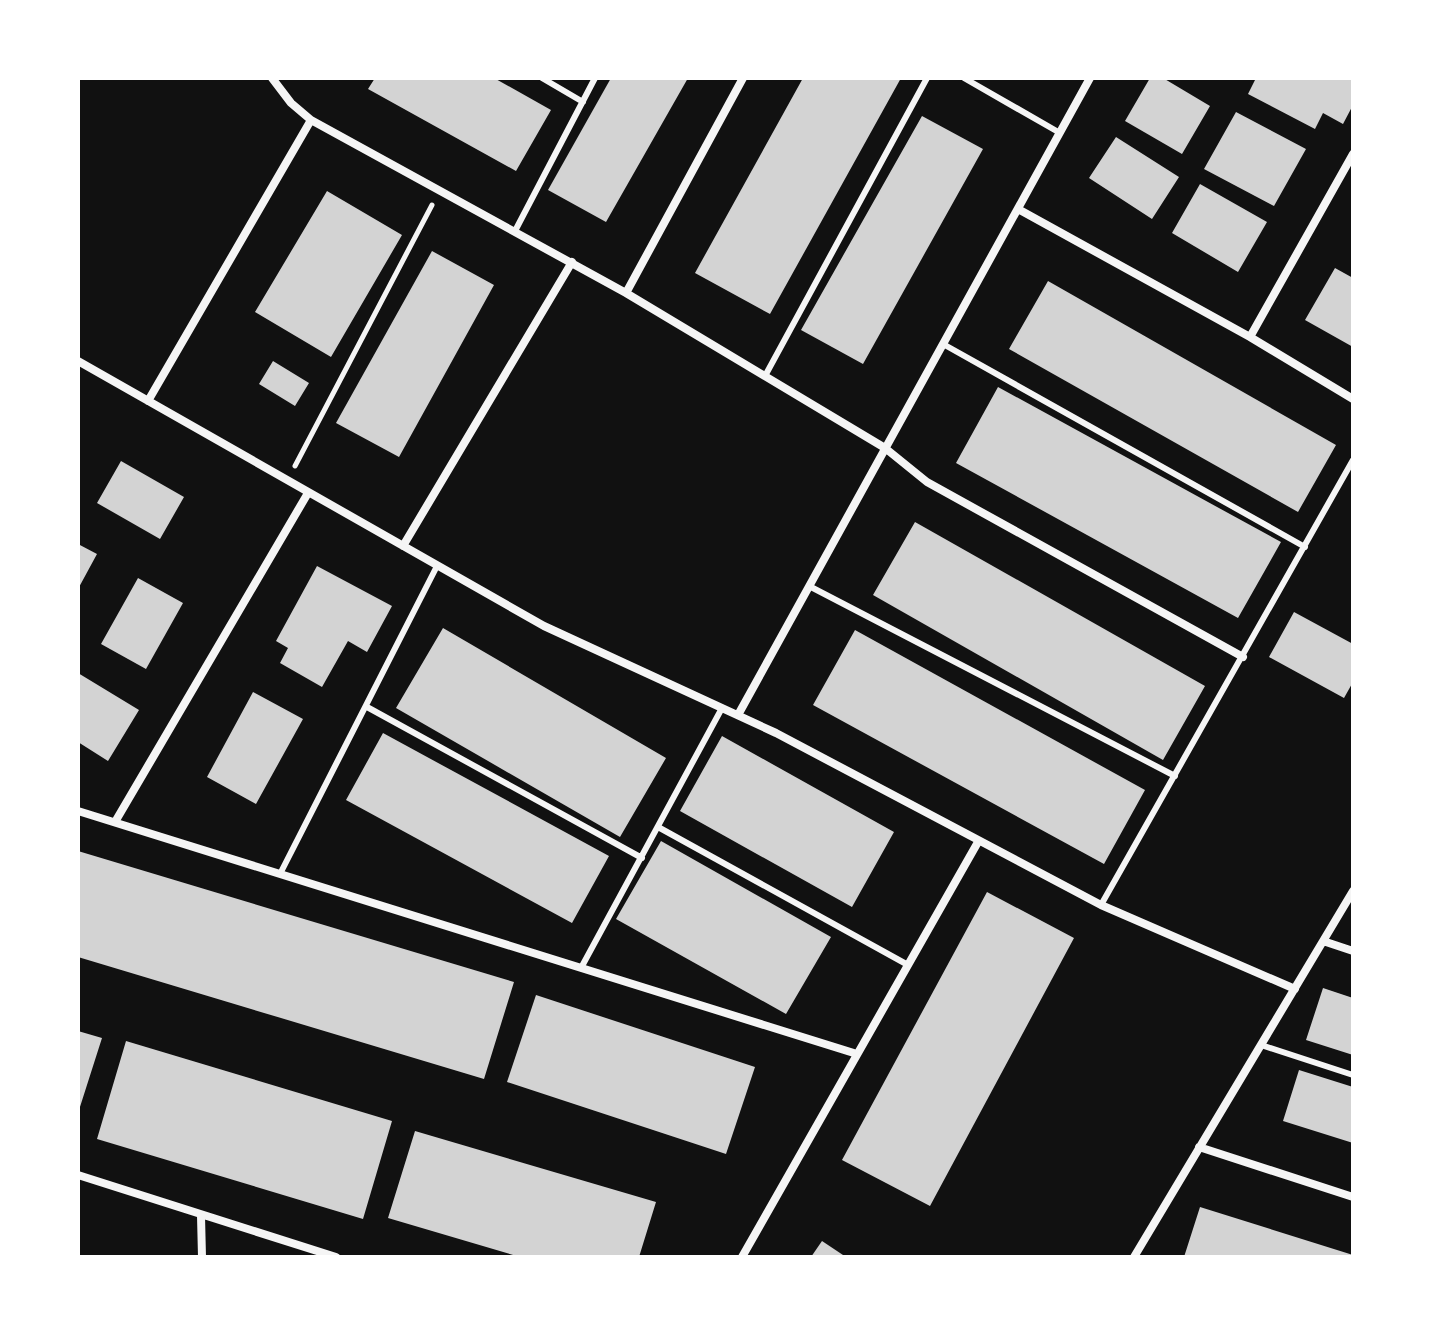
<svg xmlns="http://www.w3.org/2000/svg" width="1431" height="1335" font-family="'Public Sans',sans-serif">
<rect width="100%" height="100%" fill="#111"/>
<path fill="#d3d3d3" d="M 375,78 L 494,78 L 551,110 L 516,171 L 368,89 Z
M 611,78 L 688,78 L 606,222 L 548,190 Z
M 803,78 L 901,78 L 770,314 L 695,273 Z
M 1150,78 L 1163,78 L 1210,106 L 1182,154 L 1125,121 Z
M 1256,78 L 1353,78 L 1353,105 L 1343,124 L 1323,113 L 1315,129 L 1248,94 Z
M 1236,112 L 1306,149 L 1274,206 L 1204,169 Z
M 922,116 L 983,149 L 863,364 L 801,330 Z
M 1116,137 L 1179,177 L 1152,219 L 1089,178 Z
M 1200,184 L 1267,222 L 1238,272 L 1172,233 Z
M 327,191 L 402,235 L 331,357 L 255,312 Z
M 432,251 L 494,285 L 399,457 L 336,423 Z
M 1335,268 L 1353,278 L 1353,347 L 1305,320 Z
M 1048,281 L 1336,445 L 1298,512 L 1009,349 Z
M 273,361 L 309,383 L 295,406 L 259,384 Z
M 998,387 L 1281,542 L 1238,618 L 956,463 Z
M 121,461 L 184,497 L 160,539 L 97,503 Z
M 915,522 L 1205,686 L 1163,760 L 873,595 Z
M 78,544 L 97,554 L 78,589 Z
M 317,566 L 392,606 L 367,652 L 348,641 L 322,687 L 280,663 L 288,648 L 276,641 Z
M 138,578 L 183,603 L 146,669 L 101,644 Z
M 1294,612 L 1353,644 L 1353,682 L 1344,698 L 1269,657 Z
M 443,628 L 666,758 L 620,837 L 396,708 Z
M 855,630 L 1145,790 L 1104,864 L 813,705 Z
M 78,673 L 139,710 L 108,761 L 78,742 Z
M 253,692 L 303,719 L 256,804 L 207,777 Z
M 383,733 L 609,856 L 572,923 L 346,800 Z
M 722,736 L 894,832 L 852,907 L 680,811 Z
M 661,841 L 831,937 L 786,1014 L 616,919 Z
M 78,851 L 514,982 L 484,1079 L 78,957 Z
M 987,892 L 1074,938 L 930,1206 L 842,1160 Z
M 1323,988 L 1353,998 L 1353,1055 L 1306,1040 Z
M 536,995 L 755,1067 L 726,1154 L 507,1082 Z
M 78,1031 L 102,1038 L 79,1110 L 78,1110 Z
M 126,1041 L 392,1121 L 363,1219 L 97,1139 Z
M 1299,1070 L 1353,1087 L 1353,1143 L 1283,1121 Z
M 415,1131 L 656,1202 L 639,1257 L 520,1257 L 388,1218 Z
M 1200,1207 L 1353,1255 L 1353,1257 L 1184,1257 Z
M 822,1241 L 846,1257 L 811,1257 Z"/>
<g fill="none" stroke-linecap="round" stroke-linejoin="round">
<path stroke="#f5f5f5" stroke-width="5" d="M 295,466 L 432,205"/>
<path stroke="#f5f5f5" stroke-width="6" d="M 542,78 L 583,102
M 964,78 L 1060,133
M 515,231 L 595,78
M 943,344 L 1305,547
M 765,376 L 927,78
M 809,586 L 1175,776
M 367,707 L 642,858
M 658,827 L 908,965
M 280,874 L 437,566
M 1101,905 L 1353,460
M 581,968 L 722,708
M 1261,1045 L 1353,1075"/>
<path stroke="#f5f5f5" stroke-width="8" d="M 272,78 L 291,103 L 311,120 L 626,293 L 885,448 L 927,482 L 1243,657
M 1018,209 L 1250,337 L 1353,399
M 626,293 L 743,78
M 1250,337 L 1353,154
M 78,361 L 544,626 L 776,733 L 1101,905 L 1295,989
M 148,401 L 311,120
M 403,546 L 572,262
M 738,715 L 1090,78
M 78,811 L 857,1054
M 115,822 L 308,493
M 1323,941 L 1353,951
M 1199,1147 L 1353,1197
M 78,1175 L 336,1257
M 201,1216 L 202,1257
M 742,1257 L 978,842
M 1134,1257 L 1353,891"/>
</g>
<rect width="1431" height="1335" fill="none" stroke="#ffffff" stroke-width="160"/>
</svg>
